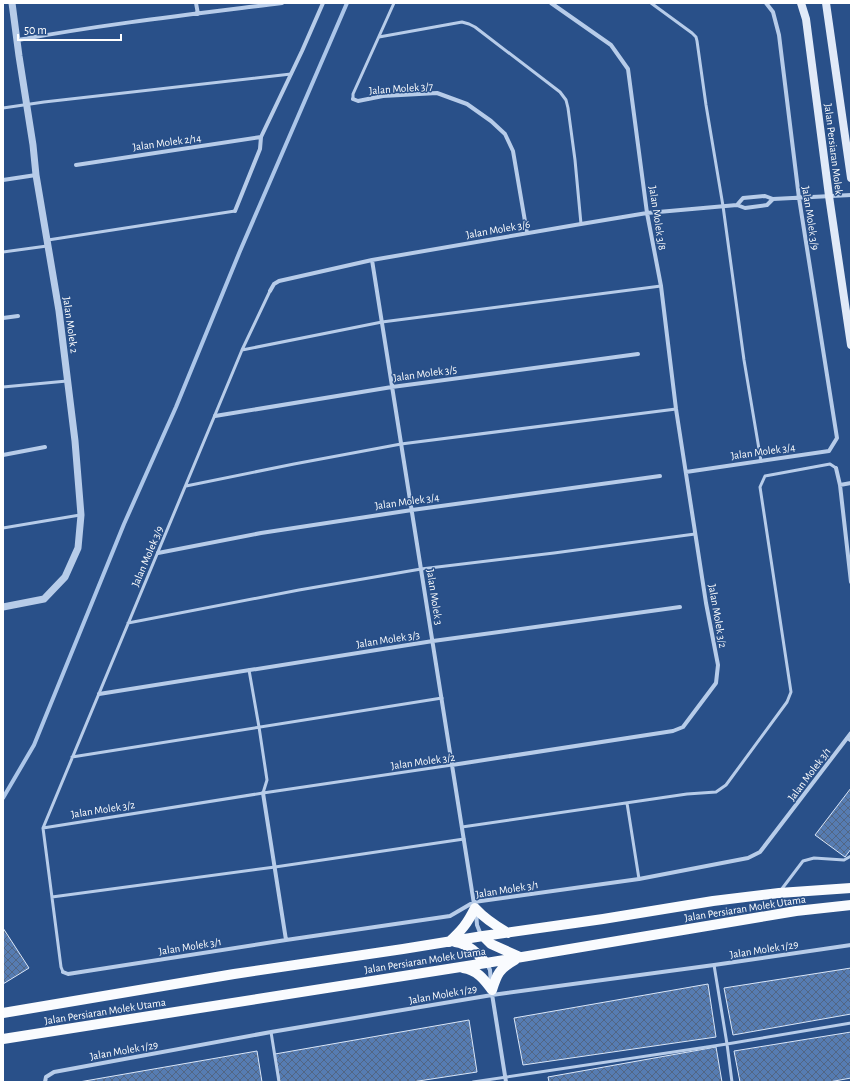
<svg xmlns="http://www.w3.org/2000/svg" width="854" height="1085" font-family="'Alegreya Sans',sans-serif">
<defs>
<pattern id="building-cross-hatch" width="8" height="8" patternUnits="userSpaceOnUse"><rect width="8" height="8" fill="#567cb2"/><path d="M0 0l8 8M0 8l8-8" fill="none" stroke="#526684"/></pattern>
</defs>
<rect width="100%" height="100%" fill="#295089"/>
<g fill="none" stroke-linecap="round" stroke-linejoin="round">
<path stroke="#acc6e9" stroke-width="4" d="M 3,798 L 34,745 L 124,524 L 176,407 L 240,251 L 347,3"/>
</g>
<path fill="url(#building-cross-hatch)" stroke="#dae6f7" d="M 851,788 L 851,849 L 845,857 L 815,835 Z
M 3,928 L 29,968 L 3,984 Z
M 851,968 L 851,1014 L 733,1035 L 724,988 Z
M 708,984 L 716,1037 L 523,1065 L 514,1018 Z
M 469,1020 L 477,1072 L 412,1082 L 280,1082 L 275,1054 Z
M 851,1032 L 851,1078 L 829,1082 L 740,1082 L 734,1051 Z
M 716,1047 L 722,1082 L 549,1082 L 548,1077 Z
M 257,1051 L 262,1082 L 79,1082 Z"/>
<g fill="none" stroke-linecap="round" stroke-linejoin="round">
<path stroke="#b7cce9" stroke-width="3" d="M 651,3 L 692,33 L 696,37 L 697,41 L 706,105 L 723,206 L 744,360 L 761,461
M 379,37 L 462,22 L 469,24 L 475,27 L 560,92 L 566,100 L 568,108 L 575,160 L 581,224
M 353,99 L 353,94 L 394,3
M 3,108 L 44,102 L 291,74
M 48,240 L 235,211
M 3,252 L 47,246
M 242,350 L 382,322 L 661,286
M 3,387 L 67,381
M 186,486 L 294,464 L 401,444 L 676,409
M 3,528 L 80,515
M 128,623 L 299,590 L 421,569 L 554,553 L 695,534
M 249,670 L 259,727 L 267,780 L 263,793
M 847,738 L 851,741
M 72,757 L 442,698
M 627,803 L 639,879
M 462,827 L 687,794 L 716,792 L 726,785 L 787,702 L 791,692 L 760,487 L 765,476 L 830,464 L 836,468
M 43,828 L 242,350 L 270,291
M 781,890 L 803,861 L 814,858 L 844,860 L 851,856
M 52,897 L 275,867 L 464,839
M 714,965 L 727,1044 L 732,1082
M 63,972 L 61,967 L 43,828 L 263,793 L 452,765
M 271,1032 L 279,1082
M 473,1082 L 727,1044 L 851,1023"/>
<path stroke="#b7cce9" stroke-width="4" d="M 196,3 L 198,14
M 18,40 C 105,24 194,14 282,3
M 353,99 L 358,101 L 383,96 L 437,93 L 467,104 L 491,121 L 505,134 L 513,151 L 527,233
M 76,165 L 261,137
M 3,180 L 36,175
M 737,205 L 743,198 L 765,196 L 773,199 L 851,195
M 235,211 L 260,149 L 261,137 L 302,51 L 323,3
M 372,260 L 474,904
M 270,291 L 274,284 L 279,281 L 372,260 L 581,224 L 647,213 L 737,205 L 745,208 L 767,205 L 773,199
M 3,318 L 18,316
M 215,416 L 392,387 L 638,354
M 3,455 L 45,447
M 836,468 L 840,485 L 851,582
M 686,472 L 829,451 L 837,438 L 799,198 L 779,35 L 773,12 L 766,3
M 840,485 L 851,483
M 158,553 L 261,533 L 412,510 L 660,476
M 99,694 L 433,641 L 680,607
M 452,765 L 673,731 L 683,727 L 716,683 L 718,665 L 706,603 L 676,409 L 661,286 L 647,213 L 628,69 L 611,45 L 551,3
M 263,793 L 286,940
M 476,912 L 477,925 L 481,935
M 487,964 L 490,970 L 491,983
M 63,972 L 68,974 L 286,940 L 450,916 L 474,902 L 639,879 L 748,858 L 760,852 L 851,733
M 492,994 L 506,1082
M 45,1082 L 46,1077 L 54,1072 L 271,1032 L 492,995 L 714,965 L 851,945"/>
<path stroke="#b7cce9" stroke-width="7" d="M 3,607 L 44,599 L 65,577 L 78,548 L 81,515 L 75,441 L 59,311 L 36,175 L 33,145 L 19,56 L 12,3"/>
<path stroke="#e1eaf8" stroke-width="8" d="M 801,3 L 806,19 L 829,196 L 851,345
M 826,3 L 851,178"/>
<path stroke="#f9fbfe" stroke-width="10" d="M 483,936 L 491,944 L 520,957
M 449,942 C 462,930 467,924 475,908 C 485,919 496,926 508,933
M 455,942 C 469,944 477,953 486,963
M 463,968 C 477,970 484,979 492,990
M 492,990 C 497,974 499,969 515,960
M 3,1013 L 234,974 L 403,949 L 483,936 L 603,919 L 713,901 L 779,893 L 851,888
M 3,1039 L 486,963 L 796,911 L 851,905"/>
</g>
<g text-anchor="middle" stroke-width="3" stroke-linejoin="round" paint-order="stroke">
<g font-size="11" fill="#fff" stroke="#295089">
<text transform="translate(401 88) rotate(-4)" y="4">Jalan Molek 3/7</text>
<text transform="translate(167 142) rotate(-8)" y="4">Jalan Molek 2/14</text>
<text transform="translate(834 149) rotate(83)" y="4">Jalan Persiaran Molek</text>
<text transform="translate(658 218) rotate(81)" y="4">Jalan Molek 3/8</text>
<text transform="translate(811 218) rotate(81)" y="4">Jalan Molek 3/9</text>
<text transform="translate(498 229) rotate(-10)" y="4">Jalan Molek 3/6</text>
<text transform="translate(71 325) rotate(82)" y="4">Jalan Molek 2</text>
<text transform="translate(425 373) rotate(-8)" y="4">Jalan Molek 3/5</text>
<text transform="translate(763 451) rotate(-8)" y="4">Jalan Molek 3/4</text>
<text transform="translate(407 501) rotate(-8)" y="4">Jalan Molek 3/4</text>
<text transform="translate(147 556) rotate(-67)" y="4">Jalan Molek 3/9</text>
<text transform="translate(435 597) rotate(81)" y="4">Jalan Molek 3</text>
<text transform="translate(718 616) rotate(80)" y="4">Jalan Molek 3/2</text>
<text transform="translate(388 639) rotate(-9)" y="4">Jalan Molek 3/3</text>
<text transform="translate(423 761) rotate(-8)" y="4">Jalan Molek 3/2</text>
<text transform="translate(809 774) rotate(-53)" y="4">Jalan Molek 3/1</text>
<text transform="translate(103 809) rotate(-9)" y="4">Jalan Molek 3/2</text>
<text transform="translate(507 889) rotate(-9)" y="4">Jalan Molek 3/1</text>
<text transform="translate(745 908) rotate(-9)" y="4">Jalan Persiaran Molek Utama</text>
<text transform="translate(190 946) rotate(-9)" y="4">Jalan Molek 3/1</text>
<text transform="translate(764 949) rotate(-9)" y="4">Jalan Molek 1/29</text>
<text transform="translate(425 960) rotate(-9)" y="4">Jalan Persiaran Molek Utama</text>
<text transform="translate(443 994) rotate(-10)" y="4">Jalan Molek 1/29</text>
<text transform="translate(105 1011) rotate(-9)" y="4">Jalan Persiaran Molek Utama</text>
<text transform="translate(124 1050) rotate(-10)" y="4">Jalan Molek 1/29</text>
</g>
</g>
<rect width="854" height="1085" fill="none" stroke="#ffffff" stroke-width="8"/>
<path d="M18 34v6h103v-6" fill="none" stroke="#ffffff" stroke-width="2"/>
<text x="24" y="34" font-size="12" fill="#ffffff" stroke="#295089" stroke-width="3" paint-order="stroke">50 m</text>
</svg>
